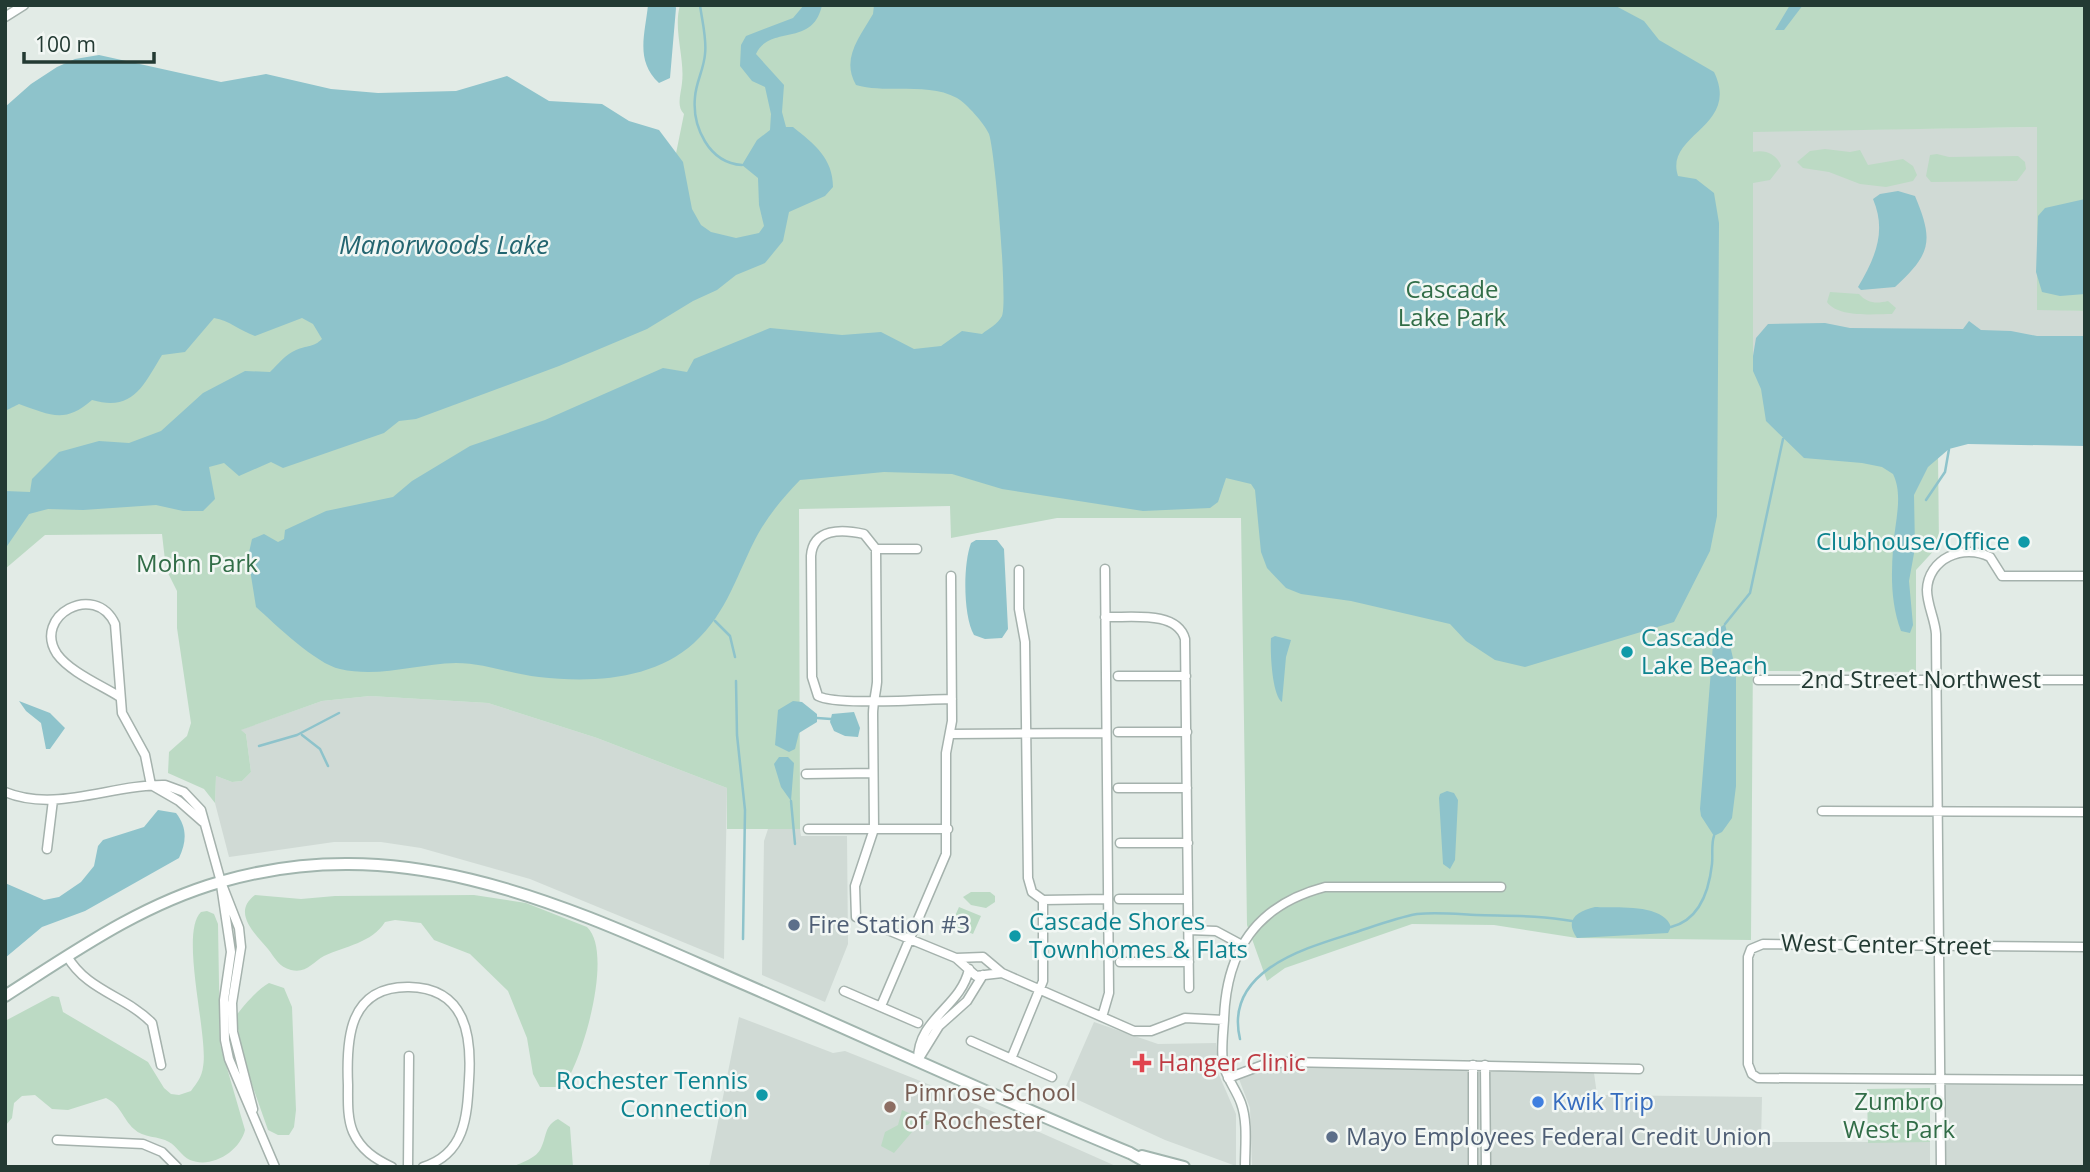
<svg xmlns="http://www.w3.org/2000/svg" width="2090" height="1172" font-family="'Open Sans',sans-serif">
<rect width="100%" height="100%" fill="#e2ebe6"/>
<path fill="#d0dad5" d="M 2038,127 L 2037,309 L 2085,311 L 2085,350 L 1753,356 L 1753,131 Z
M 370,696 L 488,703 L 597,738 L 727,788 L 724,959 L 530,879 L 421,848 L 381,842 L 334,842 L 229,857 L 215,803 L 216,776 L 232,782 L 242,781 L 251,772 L 246,734 L 240,730 L 322,701 Z
M 768,829 L 800,829 L 801,836 L 847,836 L 848,944 L 825,1002 L 762,975 L 764,841 Z
M 739,1017 L 833,1053 L 845,1051 L 953,1094 L 1118,1167 L 709,1167 Z
M 1094,1022 L 1158,1044 L 1216,1043 L 1219,1075 L 1236,1114 L 1236,1166 L 1165,1140 L 1063,1093 Z
M 1287,1067 L 1594,1073 L 1597,1095 L 1762,1097 L 1761,1142 L 1930,1142 L 1930,1167 L 1252,1167 L 1250,1108 L 1239,1079 L 1259,1071 Z
M 2085,1083 L 2085,1167 L 1945,1167 L 1944,1085 Z"/>
<path fill="#bcdac4" d="M 680,5 L 2085,5 L 2085,311 L 2037,310 L 2037,127 L 1753,132 L 1753,152 C 1765,149 1777,154 1781,166 L 1770,180 L 1753,183 L 1753,356 L 1938,455 L 1939,545 L 1916,570 L 1916,672 L 1765,671 L 1753,651 L 1751,940 L 1577,938 L 1494,925 L 1412,924 L 1285,968 L 1267,981 L 1247,925 L 1241,518 L 1057,518 L 951,538 L 950,506 L 799,509 L 800,829 L 727,829 L 727,788 L 597,738 L 488,703 L 370,696 L 322,701 L 241,730 L 246,734 L 251,772 L 242,781 L 232,782 L 216,776 L 215,803 L 204,789 L 168,773 L 169,752 L 187,736 L 191,723 L 177,628 L 177,591 L 166,569 L 162,534 L 45,535 L 5,569 L 5,393 L 107,314 L 643,316 L 684,114 C 676,106 681,94 682,83 C 685,58 673,30 680,5 Z
M 1825,149 L 1850,152 L 1860,150 L 1868,165 L 1903,159 L 1913,166 L 1917,175 L 1913,181 L 1886,187 L 1860,184 L 1829,172 L 1803,168 L 1797,162 L 1810,151 Z
M 1937,154 L 1949,157 L 2018,156 L 2025,162 L 2026,169 L 2017,181 L 1931,182 L 1926,176 L 1930,155 Z
M 1830,292 L 1859,294 C 1867,303 1876,304 1888,301 L 1896,308 L 1892,314 C 1875,314 1838,318 1827,302 Z
M 971,892 L 990,892 L 995,896 L 995,902 L 986,908 L 971,905 L 963,897 Z
M 255,895 L 301,899 L 335,896 L 474,895 L 526,903 L 587,927 C 614,952 583,1060 563,1087 L 540,1087 L 533,1074 L 527,1038 L 508,991 L 470,954 L 434,940 L 421,923 L 395,920 L 385,922 C 372,943 345,946 324,956 C 313,962 306,974 291,970 C 279,967 275,958 268,949 C 256,934 231,913 255,895 Z
M 959,907 L 981,916 L 973,934 L 951,925 Z
M 207,911 L 214,914 L 218,924 L 220,1044 L 245,1130 C 240,1151 212,1169 190,1160 C 181,1156 177,1146 169,1142 C 159,1136 143,1138 134,1129 C 122,1118 121,1105 106,1098 L 68,1110 L 52,1109 L 35,1095 L 22,1096 L 14,1103 L 12,1118 L 5,1126 L 5,1021 L 52,996 L 59,997 L 63,1012 L 148,1062 L 164,1088 L 171,1094 L 179,1095 L 191,1091 C 196,1084 202,1077 203,1067 C 209,1037 179,933 201,912 Z
M 269,983 L 284,988 L 292,1007 L 296,1110 L 294,1127 L 289,1135 L 278,1135 L 268,1130 L 243,1059 L 236,1016 C 244,1005 258,989 269,983 Z
M 1930,1088 L 1930,1142 L 1868,1143 L 1867,1089 Z
M 902,1110 L 930,1122 L 928,1125 L 918,1125 L 894,1153 L 881,1146 L 885,1132 L 898,1125 Z
M 558,1119 L 570,1127 L 573,1167 L 512,1167 C 521,1163 537,1158 541,1148 C 547,1136 544,1126 558,1119 Z"/>
<path fill="#8ec3cb" d="M 648,5 L 675,5 L 676,8 L 670,78 L 659,83 C 635,60 645,35 648,5 Z
M 804,5 L 822,5 C 813,48 770,24 756,54 L 784,85 L 782,112 L 786,127 L 793,127 C 814,144 833,158 833,187 L 825,196 L 789,212 L 783,241 L 765,263 L 736,275 L 717,290 L 693,301 L 647,329 L 559,366 L 416,419 L 399,421 L 384,433 L 283,468 L 271,462 L 239,476 L 224,463 L 209,467 L 215,499 L 203,511 L 183,511 L 156,505 L 83,510 L 48,509 L 29,514 L 5,549 L 5,491 L 30,492 L 32,479 L 59,452 L 99,441 L 129,443 L 161,431 L 203,393 L 245,371 L 270,372 C 279,363 285,355 296,350 C 307,345 313,348 322,339 L 313,324 L 302,318 L 255,336 C 240,331 229,320 214,318 L 185,352 L 162,355 C 143,386 133,412 92,400 C 65,424 50,415 19,404 L 5,411 L 5,107 L 31,84 L 57,67 L 75,59 L 99,55 L 221,82 L 266,74 L 331,89 L 378,93 L 456,91 L 507,76 L 549,101 L 602,104 L 629,121 L 659,130 L 683,162 L 692,209 L 701,225 L 711,232 L 736,238 L 759,233 L 764,226 L 759,205 L 758,178 L 742,165 L 757,140 L 770,130 L 771,114 L 765,87 L 752,81 L 740,66 L 741,45 L 746,36 L 793,18 Z
M 874,5 L 1614,5 L 1644,21 L 1659,40 L 1714,72 C 1741,127 1664,134 1678,176 L 1696,179 L 1714,193 L 1719,223 L 1717,516 L 1710,551 L 1674,622 L 1525,667 L 1495,660 L 1466,641 L 1450,624 L 1351,601 L 1301,594 L 1286,588 L 1267,568 L 1261,552 L 1255,490 L 1251,484 L 1226,478 L 1218,502 L 1210,508 L 1143,511 L 1002,489 L 952,474 L 884,472 L 800,480 C 784,497 769,514 758,534 C 737,573 728,612 694,643 C 653,680 592,683 539,677 C 511,674 484,663 456,663 C 416,664 379,678 340,669 C 316,664 275,624 256,607 L 248,557 L 252,539 L 264,534 L 278,542 L 284,539 L 285,530 L 326,511 L 393,497 L 412,481 L 470,446 L 545,420 L 663,368 L 687,372 L 694,359 L 770,328 L 842,335 L 881,332 L 914,349 L 941,346 L 962,331 L 982,334 C 988,329 998,324 1002,316 C 1008,303 995,151 989,134 C 984,123 967,104 957,98 C 927,82 887,94 856,85 C 841,59 859,38 873,14 Z
M 1790,5 L 1803,5 L 1784,30 L 1775,30 Z
M 1898,191 L 1915,196 C 1934,241 1931,254 1895,287 L 1861,290 L 1858,287 C 1875,258 1887,232 1873,199 L 1880,194 Z
M 2085,199 L 2085,294 L 2060,296 L 2042,292 L 2036,272 L 2038,216 L 2045,208 Z
M 1969,321 L 1981,330 L 2011,331 L 2037,336 L 2085,336 L 2085,446 L 1968,444 L 1949,449 L 1928,467 L 1914,495 L 1915,548 L 1909,581 L 1913,625 L 1910,633 L 1901,631 C 1891,604 1891,577 1893,549 C 1894,525 1904,496 1893,474 L 1882,467 L 1862,463 L 1804,458 L 1766,421 L 1761,389 L 1753,371 L 1753,356 L 1756,338 L 1768,324 L 1825,323 L 1850,328 L 1963,329 Z
M 976,540 L 997,540 L 1004,549 L 1008,629 L 1002,638 L 985,639 L 974,635 C 963,616 963,564 971,543 Z
M 1725,624 L 1736,671 L 1736,786 L 1732,818 L 1722,832 L 1714,836 L 1701,816 L 1700,809 L 1714,632 Z
M 1275,636 L 1291,640 L 1286,657 L 1282,702 C 1272,695 1270,652 1271,638 Z
M 19,701 L 50,713 L 65,728 L 50,749 L 46,749 L 41,723 L 26,711 Z
M 793,701 L 802,702 L 817,714 L 817,722 L 799,733 L 795,749 L 789,752 L 775,745 L 778,710 Z
M 854,712 L 860,728 L 858,737 L 845,736 L 834,731 L 830,722 L 832,714 Z
M 779,757 L 788,757 L 794,763 L 791,801 L 781,787 L 774,764 Z
M 1447,791 L 1454,793 L 1458,800 L 1455,860 L 1450,869 L 1443,864 L 1439,798 L 1440,794 Z
M 158,810 L 176,813 C 187,827 187,841 179,858 L 85,911 L 42,927 L 5,958 L 5,883 L 44,900 L 59,897 L 81,882 L 94,866 L 98,846 L 103,840 L 144,827 Z
M 1595,907 C 1615,908 1664,903 1671,927 L 1668,933 L 1577,938 C 1564,920 1577,911 1595,907 Z"/>
<g fill="none" stroke-linecap="round" stroke-linejoin="round">
<path stroke="#8ec3cb" stroke-width="2.5" d="M 700,5 C 702,21 707,39 705,54 C 704,69 696,82 695,97 C 692,127 709,163 742,165
M 1926,500 L 1945,472 L 1949,449
M 715,621 L 730,636 L 735,657
M 1725,624 L 1750,593 L 1783,439
M 736,681 L 737,735 L 745,810 L 743,939
M 817,718 L 831,719
M 302,735 L 320,749 L 328,766
M 259,746 L 297,735 L 339,713
M 791,801 L 795,844
M 1671,927 C 1699,920 1709,891 1712,864 C 1713,855 1711,844 1714,836
M 1240,1039 C 1224,972 1302,949 1350,934 C 1372,927 1395,918 1417,914 C 1437,912 1456,914 1476,915 C 1508,916 1540,915 1572,921"/>
<g stroke="#a5b2ad" stroke-width="11">
<path id="minor" d="M 5,17 L 24,5
M 876,549 L 917,549
M 1019,570 L 1019,609 L 1025,642 L 1028,878 L 1032,892 L 1043,900
M 1105,617 C 1130,618 1177,610 1185,639 L 1189,988
M 1118,676 L 1186,676
M 1758,680 L 2085,680
M 120,697 C 101,685 70,672 57,654 C 32,616 95,581 115,624 L 122,713 L 145,755 L 151,785
M 952,699 C 924,699 837,706 818,696 L 812,677 L 811,556 C 813,528 842,529 864,534 L 876,549 L 877,682 C 876,693 873,703 873,714 L 874,829 L 855,886 L 856,917 L 956,958 L 976,976 L 1002,973
M 1118,732 L 1187,732
M 950,734 L 1106,733
M 806,774 L 873,773
M 153,786 L 179,801 L 203,822
M 1118,788 L 1187,788
M 5,792 C 56,813 112,784 165,785 L 184,792 L 201,810 L 221,882 L 239,928 L 241,947 L 232,1003 L 233,1032 L 253,1109
M 1822,811 L 2085,812
M 808,829 L 948,829
M 1120,843 L 1188,843
M 47,849 L 53,800
M 221,885 L 231,952 L 224,1000 L 225,1040 L 229,1059 L 275,1167
M 1119,899 L 1188,899
M 1043,900 L 1108,899
M 1189,930 L 1216,931 L 1242,945
M 2085,947 L 1763,944 L 1751,949 L 1748,957 L 1748,1064 L 1752,1074 L 1758,1078 L 2085,1080
M 67,956 C 87,991 126,996 152,1023 L 161,1065
M 956,958 L 983,957 L 1002,973 L 1134,1031 L 1151,1031 L 1185,1018 L 1224,1020
M 1120,962 L 1189,962
M 844,991 L 918,1023
M 881,1006 L 946,854 L 946,753 L 952,721 L 951,576
M 1102,1017 L 1109,993 L 1105,569
M 971,1041 L 1052,1077
M 1011,1059 L 1043,981 L 1043,900
M 918,1060 L 939,1026 L 967,1001 L 983,975
M 918,1060 C 918,1018 961,1007 969,969
M 1473,1065 L 1473,1167
M 1485,1065 L 1486,1167
M 1228,1078 L 1263,1065 L 1287,1062 L 1639,1069
M 57,1140 L 143,1144 L 162,1152 L 177,1167
M 392,1167 C 375,1159 361,1150 353,1132 C 347,1118 348,1100 348,1085 C 346,1040 348,986 409,987 C 466,988 472,1036 469,1080 C 467,1117 465,1154 423,1167
M 408,1167 L 409,1056
M 1245,1167 C 1245,1146 1248,1122 1241,1103 C 1236,1089 1226,1078 1223,1063 C 1221,1050 1223,1034 1224,1020 C 1226,951 1256,905 1325,887 L 1501,887
M 1941,1167 L 1936,634 C 1935,619 1927,605 1927,590 C 1928,559 1963,543 1990,557 L 2002,576 L 2085,576"/>
</g>
<g stroke="#a1b5ae" stroke-width="14">
<path id="secondary" d="M 5,996 C 74,952 140,905 220,882 C 413,826 578,912 751,987 C 877,1042 1003,1101 1130,1153 L 1155,1167
M 1142,1156 L 1184,1167"/>
</g>
<use href="#minor" stroke="#fff" stroke-width="8"/>
<use href="#secondary" stroke="#fff" stroke-width="10"/>
</g>
<g fill="#0f9aa8" stroke="#f2f7f4" stroke-width="2.5">
<circle cx="2024" cy="542" r="7"/>
<circle cx="1627" cy="652" r="7"/>
<circle cx="1015" cy="936" r="7"/>
<circle cx="762" cy="1095" r="7"/>
</g>
<g fill="#5c6f8a" stroke="#f2f7f4" stroke-width="2.5">
<circle cx="794" cy="925" r="7"/>
<circle cx="1332" cy="1137" r="7"/>
</g>
<path fill="#e0444e" stroke="#f2f7f4" stroke-width="2.5" d="M1138.5 1052.5h7v7h7v7h-7v7h-7v-7h-7v-7h7z"/>
<circle fill="#3f7fe0" stroke="#f2f7f4" stroke-width="2.5" cx="1538" cy="1102" r="7"/>
<circle fill="#8d6e63" stroke="#f2f7f4" stroke-width="2.5" cx="890" cy="1107" r="7"/>
<g text-anchor="middle" stroke-width="5" stroke-linejoin="round" paint-order="stroke">
<g font-size="24" fill="#316d47" stroke="#f2f7f4">
<text x="1452" y="298">Cascade<tspan x="1452" dy="28">Lake Park</tspan></text>
<text x="197" y="572">Mohn Park</text>
<text x="1899" y="1110">Zumbro<tspan x="1899" dy="28">West Park</tspan></text>
</g>
<g font-size="24" fill="#0d838f" stroke="#f2f7f4" text-anchor="end">
<text x="2010" y="550">Clubhouse/Office</text>
<text x="1641" y="646" text-anchor="start">Cascade<tspan x="1641" dy="28">Lake Beach</tspan></text>
<text x="1029" y="930" text-anchor="start">Cascade Shores<tspan x="1029" dy="28">Townhomes &amp; Flats</tspan></text>
<text x="748" y="1089">Rochester Tennis<tspan x="748" dy="28">Connection</tspan></text>
</g>
<g font-size="24" fill="#233a33" stroke="#f2f7f4">
<text x="1921" y="688">2nd Street Northwest</text>
<text transform="translate(1886 945) rotate(1)" y="8">West Center Street</text>
</g>
<g font-size="24" fill="#4e5e75" stroke="#f2f7f4" text-anchor="start">
<text x="808" y="933">Fire Station #3</text>
<text x="1346" y="1145">Mayo Employees Federal Credit Union</text>
</g>
<g font-size="24" fill="#be3a42" stroke="#f2f7f4" text-anchor="start">
<text x="1158" y="1071">Hanger Clinic</text>
</g>
<g font-size="24" fill="#785e54" stroke="#f2f7f4" text-anchor="start">
<text x="904" y="1101">Pimrose School<tspan x="904" dy="28">of Rochester</tspan></text>
</g>
<g font-size="24" fill="#366cbe" stroke="#f2f7f4" text-anchor="start">
<text x="1552" y="1110">Kwik Trip</text>
</g>
<g font-size="26" font-style="italic" fill="#236570" stroke="#f2f7f4">
<text x="444" y="254">Manorwoods Lake</text>
</g>
</g>
<rect width="2090" height="1172" fill="none" stroke="#233a33" stroke-width="14"/>
<path d="M24 52v10h130v-10" fill="none" stroke="#233a33" stroke-width="3.5"/>
<text x="35" y="52" font-size="21" fill="#233a33" stroke="#f2f7f4" stroke-width="5" paint-order="stroke">100 m</text>
</svg>
